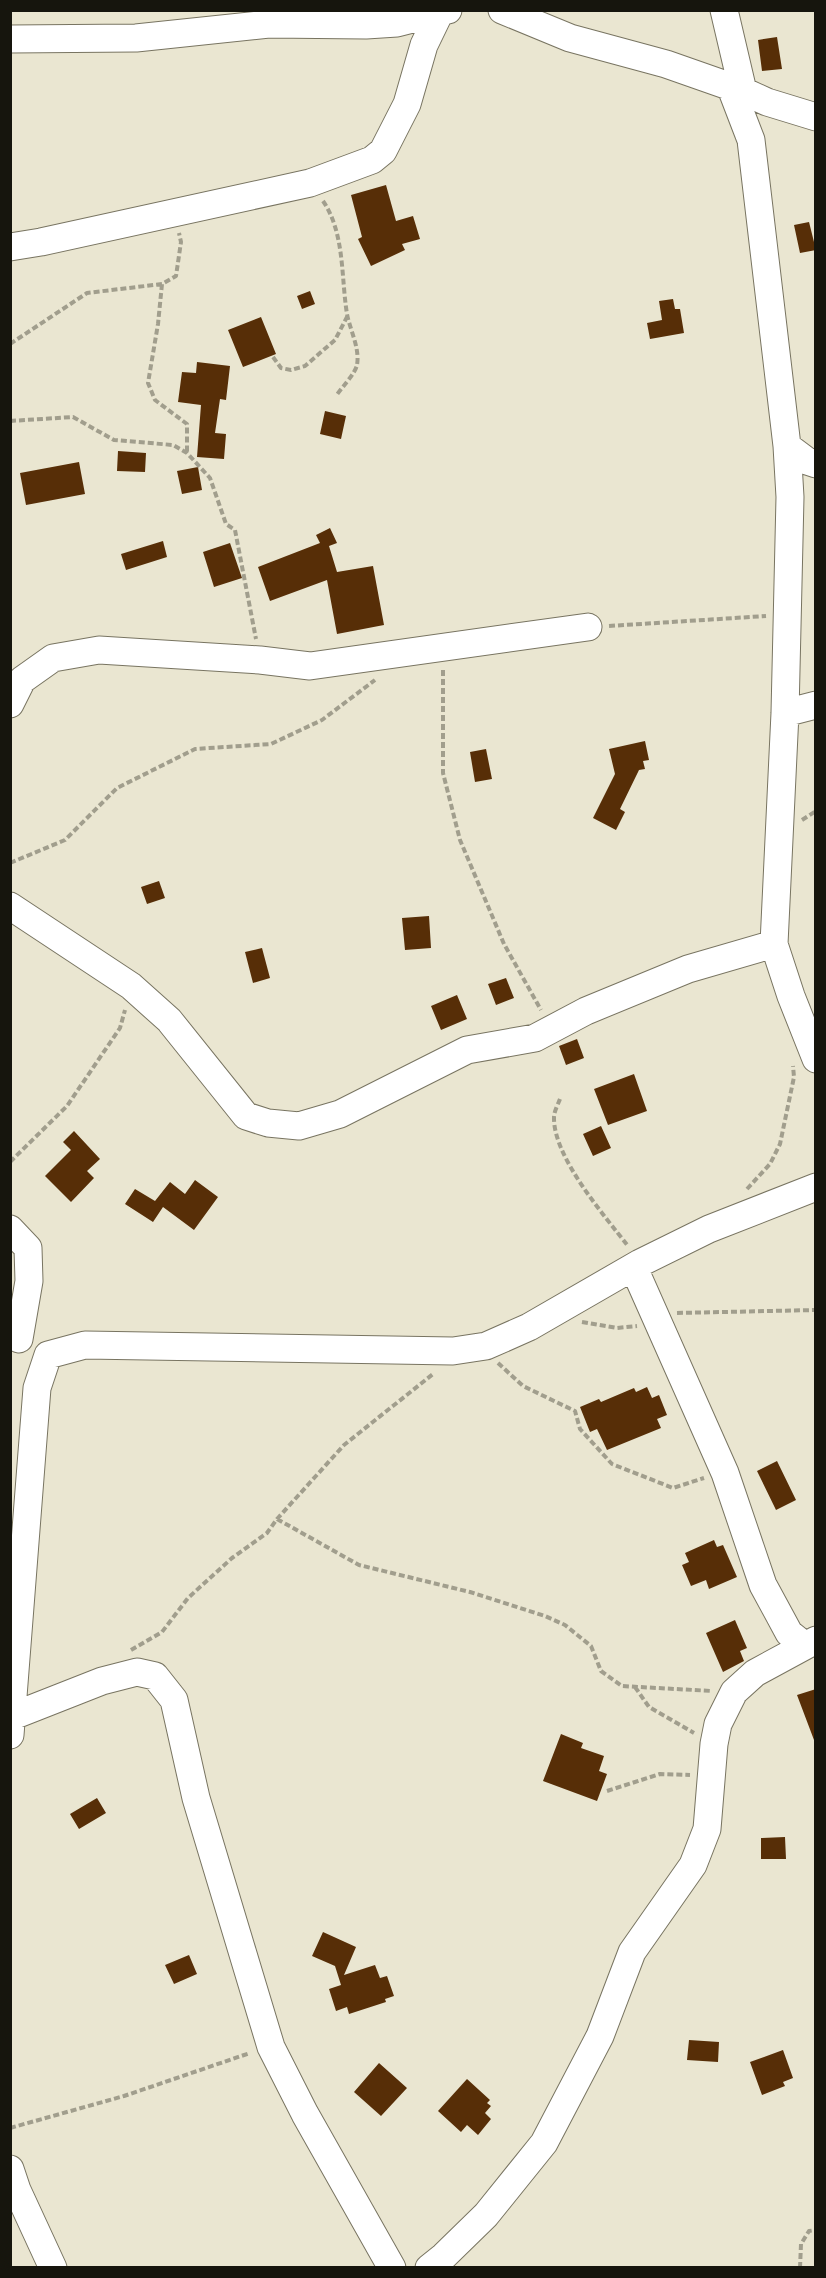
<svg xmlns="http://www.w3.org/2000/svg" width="826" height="2278" font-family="Mulish,sans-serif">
<rect width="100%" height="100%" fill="#eae6d1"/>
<path fill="#572e07" d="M 777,37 L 782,69 L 762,71 L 758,40 Z
M 386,185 L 396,221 L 413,216 L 420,239 L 402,244 L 405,250 L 371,266 L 358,239 L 362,237 L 351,195 Z
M 809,222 L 816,250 L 800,253 L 794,225 Z
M 310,291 L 315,304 L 302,309 L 297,296 Z
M 673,299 L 675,309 L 680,309 L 684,333 L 650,339 L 647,323 L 662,320 L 659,301 Z
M 261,317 L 276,354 L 243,367 L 228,330 Z
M 197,362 L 230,366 L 226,400 L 220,399 L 215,433 L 226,434 L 224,459 L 197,457 L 201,405 L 178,402 L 182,372 L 196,373 Z
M 325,411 L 346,416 L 341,439 L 320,434 Z
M 118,451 L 146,453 L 145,472 L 117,471 Z
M 79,462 L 85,494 L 26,505 L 20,473 Z
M 198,467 L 202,490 L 182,494 L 177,471 Z
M 330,528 L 337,543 L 329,546 L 337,572 L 373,566 L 384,625 L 337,634 L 327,580 L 270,601 L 258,567 L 320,543 L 316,535 Z
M 163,541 L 167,557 L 126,570 L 121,554 Z
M 230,543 L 242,578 L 214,587 L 203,552 Z
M 645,741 L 649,760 L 643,761 L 645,769 L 639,770 L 620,809 L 625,812 L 616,830 L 593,818 L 615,774 L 609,749 Z
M 486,749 L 492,779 L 475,782 L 470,752 Z
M 159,881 L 165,898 L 147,904 L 141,887 Z
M 429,916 L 431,948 L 405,950 L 402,918 Z
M 262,948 L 270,978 L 253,983 L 245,952 Z
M 506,978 L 514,998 L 496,1005 L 488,984 Z
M 457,995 L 467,1019 L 441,1030 L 431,1006 Z
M 577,1039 L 584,1058 L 566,1065 L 559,1046 Z
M 634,1074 L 647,1111 L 608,1125 L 594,1089 Z
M 601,1126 L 611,1148 L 593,1156 L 583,1134 Z
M 74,1131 L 100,1159 L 87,1171 L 94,1178 L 71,1202 L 45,1176 L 71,1150 L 63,1142 Z
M 195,1180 L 218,1197 L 194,1230 L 163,1207 L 153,1222 L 125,1204 L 135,1189 L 155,1201 L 170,1182 L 185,1194 Z
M 647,1387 L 652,1398 L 659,1395 L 667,1415 L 657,1419 L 661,1428 L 607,1450 L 597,1429 L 590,1432 L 580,1407 L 599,1399 L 601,1402 L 634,1388 L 636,1392 Z
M 777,1461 L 796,1500 L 776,1510 L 757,1471 Z
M 714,1540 L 717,1547 L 723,1545 L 737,1577 L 709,1589 L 706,1580 L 691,1586 L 682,1565 L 689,1562 L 685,1553 Z
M 735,1620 L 747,1648 L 740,1651 L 744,1661 L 723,1672 L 706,1633 Z
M 816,1689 L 816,1740 L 814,1740 L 797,1695 Z
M 561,1734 L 583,1743 L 581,1748 L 604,1756 L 599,1771 L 607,1774 L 597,1801 L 543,1781 Z
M 97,1798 L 106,1813 L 79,1829 L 70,1814 Z
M 785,1837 L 786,1859 L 761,1859 L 761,1838 Z
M 323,1932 L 356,1947 L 344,1975 L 375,1965 L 380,1978 L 387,1976 L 394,1996 L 385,1999 L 386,2002 L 349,2014 L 347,2007 L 336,2011 L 329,1989 L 341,1985 L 335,1966 L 312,1956 Z
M 189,1955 L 197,1974 L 174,1984 L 165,1965 Z
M 689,2040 L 719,2042 L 718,2062 L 687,2060 Z
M 783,2050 L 793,2078 L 783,2082 L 785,2086 L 762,2095 L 750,2062 Z
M 379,2063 L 407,2088 L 381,2116 L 354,2092 Z
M 467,2079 L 490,2100 L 487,2103 L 491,2106 L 485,2113 L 491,2119 L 478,2135 L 467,2125 L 461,2132 L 438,2111 Z"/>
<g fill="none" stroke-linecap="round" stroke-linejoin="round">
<g stroke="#787461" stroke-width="29">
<path id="minor" d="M 502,10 L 570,38 L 666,64 L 743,91 L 767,102 L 816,117
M 724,10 L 743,91
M 10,39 L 136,38 L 269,24 L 366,25 L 397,23 L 448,10
M 731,88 L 751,140 L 787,446 L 790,497 L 785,713 L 774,944 L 791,996 L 816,1059
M 10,247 L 41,242 L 310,183 L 372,160 L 383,151 L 407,104 L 424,45 L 440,12
M 787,446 L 807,461 L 816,464
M 10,704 L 22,680 L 53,658 L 99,650 L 260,660 L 310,666 L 588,627
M 785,713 L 816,705
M 10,906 L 131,986 L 169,1020 L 246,1116 L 268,1123 L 299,1126 L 340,1114 L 467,1050 L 535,1038 L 586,1011 L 688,969 L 774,944
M 10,1229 L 28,1248 L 29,1281 L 19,1339
M 634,1268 L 725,1473 L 763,1585 L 789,1633 L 804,1645
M 13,1716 L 102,1681 L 137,1672 L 155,1676 L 174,1700 L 196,1798 L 271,2047 L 305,2114 L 392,2268
M 10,1735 L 37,1388 L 48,1355 L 85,1345 L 453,1351 L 486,1346 L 529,1327 L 640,1263 L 709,1229 L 816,1187
M 10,2169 L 17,2190 L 53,2268
M 429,2268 L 444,2256 L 486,2215 L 544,2143 L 600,2036 L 632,1952 L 693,1865 L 707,1829 L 714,1744 L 718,1724 L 734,1692 L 755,1673 L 816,1640"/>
</g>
<path stroke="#a19e8d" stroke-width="4" stroke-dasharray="6 3" stroke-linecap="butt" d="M 323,201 C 345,233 341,278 347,314 C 350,330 360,348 357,365 C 355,374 342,387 336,396
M 162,284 L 158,324 L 148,383 L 155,400 L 187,424 L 187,453
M 10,344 L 87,293 L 162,284 L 176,276 L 181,242 L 179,233
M 273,357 L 281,368 L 291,370 L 305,366 L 335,340 L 347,317
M 10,421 L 73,417 L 114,440 L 173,445 L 187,453 L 210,478 L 226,524 L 235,530 L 256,639
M 609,626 L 766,616
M 443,670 L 443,773 L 460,840 L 504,944 L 541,1010
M 802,820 L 816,811
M 10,863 L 65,840 L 117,788 L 195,749 L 271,744 L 322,720 L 375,680
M 560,1099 C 558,1104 554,1112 554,1117 C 553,1157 604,1215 628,1246
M 10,1162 L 67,1106 L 120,1028 L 125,1010
M 747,1189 L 770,1164 L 780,1144 L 794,1077 L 793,1066
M 677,1313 L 816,1310
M 582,1322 L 617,1328 L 637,1326
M 498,1363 L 523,1386 L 575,1411 L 580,1429 L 612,1464 L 673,1488 L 704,1478
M 277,1519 L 359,1565 L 470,1592 L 545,1616 L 565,1625 L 591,1646 L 601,1671 L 622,1686 L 712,1691
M 131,1650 L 162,1632 L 188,1598 L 232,1558 L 267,1533 L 277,1519 L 344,1445 L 433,1374
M 635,1687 L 649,1707 L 694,1733
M 607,1791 L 660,1774 L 690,1775
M 10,2128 L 124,2096 L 250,2053
M 800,2268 L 801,2244 L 809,2231 L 816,2230"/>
<use href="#minor" stroke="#fff" stroke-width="27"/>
</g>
<rect width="826" height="2278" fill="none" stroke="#16150d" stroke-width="24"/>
</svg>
